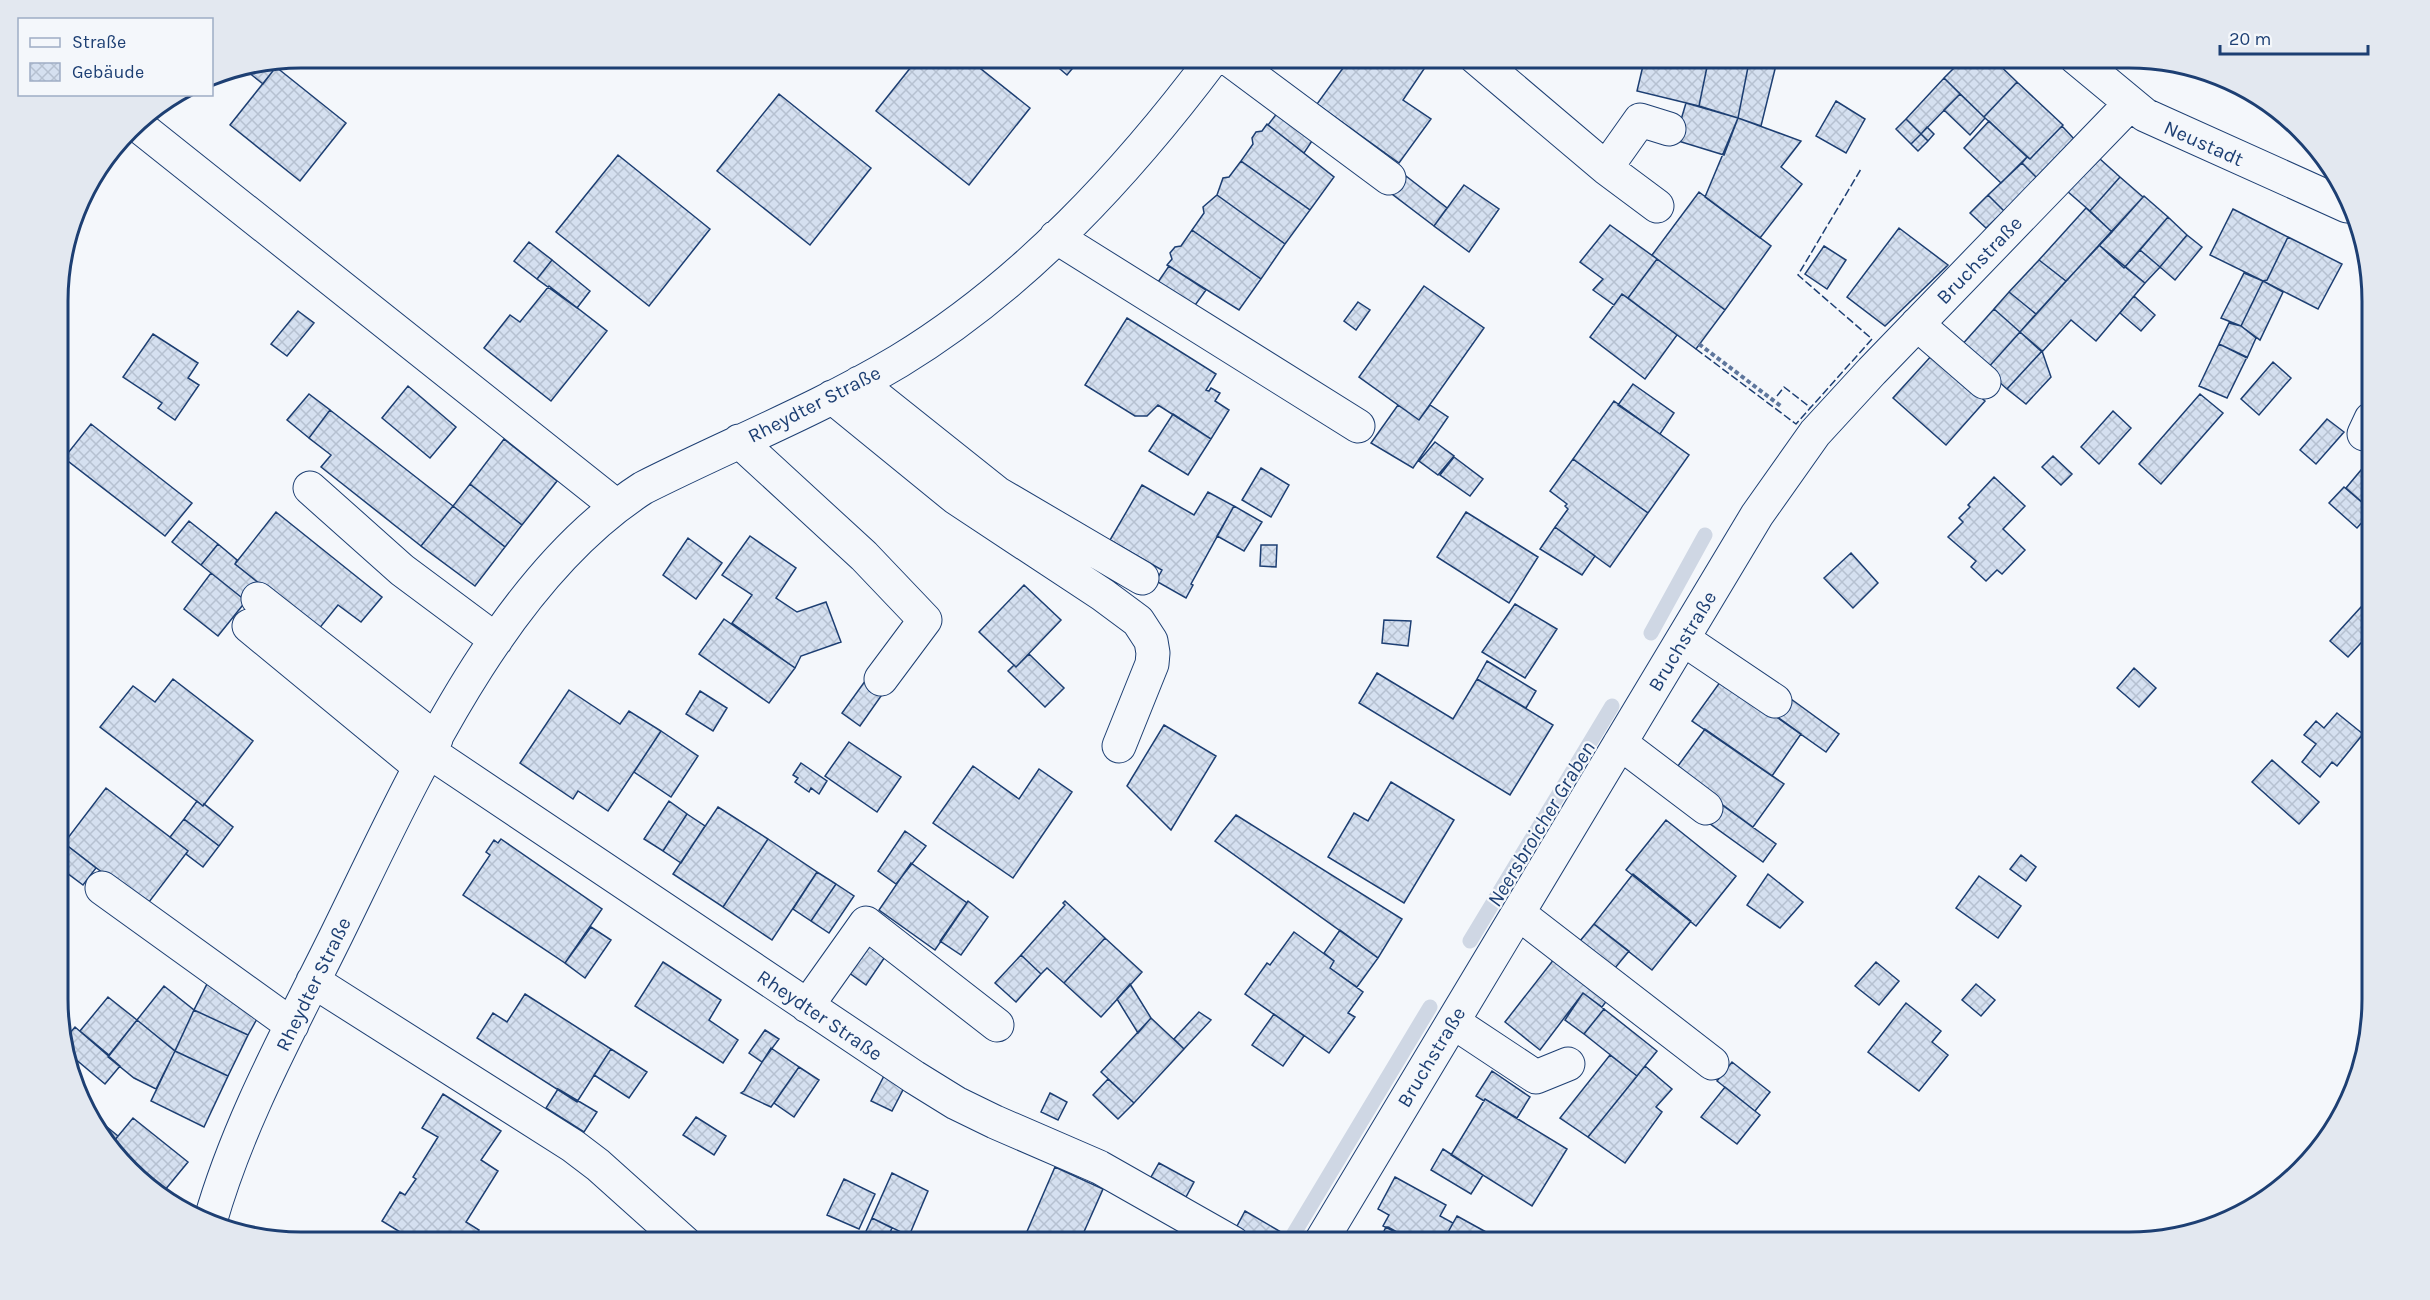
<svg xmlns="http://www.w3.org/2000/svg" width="2430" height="1300" font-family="Karla,sans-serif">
<defs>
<pattern id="building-cross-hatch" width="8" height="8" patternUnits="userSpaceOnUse" patternTransform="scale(1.5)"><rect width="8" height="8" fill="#d5e0f0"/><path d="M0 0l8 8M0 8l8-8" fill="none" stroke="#b6c1d1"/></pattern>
</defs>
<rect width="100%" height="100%" fill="#f4f7fb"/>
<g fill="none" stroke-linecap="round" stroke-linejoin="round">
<path stroke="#cfd7e4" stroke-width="15" d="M 1651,633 L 1705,535
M 1470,941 L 1612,706
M 1290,1240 L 1430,1007"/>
</g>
<path fill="url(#building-cross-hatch)" stroke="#1d3f73" stroke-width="1.5" d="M 919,57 L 966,57 L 1030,108 L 969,185 L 876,111 Z
M 1046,57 L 1082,57 L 1067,75 Z
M 1351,57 L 1407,57 L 1424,69 L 1403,100 L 1431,119 L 1399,163 L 1317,104 Z
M 1645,57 L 1709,57 L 1699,106 L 1637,91 Z
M 1709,57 L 1750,57 L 1738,118 L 1699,106 Z
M 1750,57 L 1778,57 L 1761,126 L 1738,118 Z
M 1965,57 L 1991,57 L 2017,82 L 1984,117 L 1944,78 Z
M 271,63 L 276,67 L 263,84 L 243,68 Z
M 276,67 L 346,123 L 300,181 L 230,125 Z
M 1944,78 L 1960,94 L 1921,134 L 1906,119 Z
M 2017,82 L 2063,125 L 2030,159 L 1984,117 Z
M 779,94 L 871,168 L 810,245 L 717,171 Z
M 1960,94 L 1985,118 L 1970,135 L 1944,110 Z
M 1836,101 L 1865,119 L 1846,153 L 1816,136 Z
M 1686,103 L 1738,118 L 1724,155 L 1675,140 Z
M 1281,108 L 1316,135 L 1304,153 L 1268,125 Z
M 1738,118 L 1801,141 L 1781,167 L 1802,184 L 1760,238 L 1705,197 Z
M 1906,119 L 1921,134 L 1911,144 L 1896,129 Z
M 1989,121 L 2027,157 L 2001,183 L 1964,148 Z
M 1267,124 L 1334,177 L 1310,210 L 1241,161 L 1253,144 L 1252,138 L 1256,132 L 1262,131 Z
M 2062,126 L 2075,140 L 2037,178 L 2022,163 L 2027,157 L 2030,159 Z
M 1927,127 L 1934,134 L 1928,141 L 1921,134 Z
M 1921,134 L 1928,141 L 1918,151 L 1911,144 Z
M 618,155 L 710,229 L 649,306 L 556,232 Z
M 2100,159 L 2120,177 L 2090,211 L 2067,191 Z
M 1241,161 L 1310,210 L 1285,244 L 1217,195 L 1223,178 L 1229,177 Z
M 2022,163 L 2037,178 L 2004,211 L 1988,195 Z
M 1406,176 L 1447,208 L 1434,226 L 1392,194 Z
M 2120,177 L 2143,197 L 2112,232 L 2090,211 Z
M 1464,185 L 1499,209 L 1469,252 L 1434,226 Z
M 1699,192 L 1771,246 L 1725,310 L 1652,255 Z
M 1217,195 L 1285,244 L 1261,279 L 1192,230 L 1204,213 L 1203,207 Z
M 1988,195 L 2004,211 L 1986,228 L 1970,213 Z
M 2144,196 L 2168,217 L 2124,268 L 2099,245 Z
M 2086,208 L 2112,232 L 2066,281 L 2039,260 Z
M 2233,209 L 2288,237 L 2267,280 L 2263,281 L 2210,255 Z
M 2168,217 L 2187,235 L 2160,267 L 2140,250 Z
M 1610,225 L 1657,259 L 1628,298 L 1622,294 L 1614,305 L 1593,290 L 1603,279 L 1580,262 Z
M 1899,228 L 1948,265 L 1885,326 L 1847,297 Z
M 1192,230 L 1261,279 L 1239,310 L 1167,265 L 1172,259 L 1170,253 L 1175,247 L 1181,246 Z
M 2187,235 L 2202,247 L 2175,280 L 2160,267 Z
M 2288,237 L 2342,264 L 2318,309 L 2263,281 L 2267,280 Z
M 529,242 L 552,260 L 537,279 L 514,261 Z
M 2099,245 L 2145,283 L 2096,341 L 2071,320 L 2042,352 L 2020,332 Z
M 1824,246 L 1846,260 L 1827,289 L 1805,274 Z
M 2140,250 L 2160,267 L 2145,283 L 2125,267 Z
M 1657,259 L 1725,310 L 1696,349 L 1628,298 Z
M 552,260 L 590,291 L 577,308 L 537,279 Z
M 2039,260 L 2066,281 L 2036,314 L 2009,292 Z
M 1169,266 L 1206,290 L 1193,308 L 1156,285 Z
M 2244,273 L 2263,281 L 2241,326 L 2221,318 Z
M 2263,281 L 2283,292 L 2260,340 L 2241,326 Z
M 549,286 L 607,331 L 551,401 L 484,348 L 510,315 L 520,322 Z
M 1424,286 L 1484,328 L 1419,420 L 1359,377 Z
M 2009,292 L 2036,314 L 2020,332 L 1994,309 Z
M 1622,294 L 1677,335 L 1645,379 L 1590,337 Z
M 2134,296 L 2155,315 L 2141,331 L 2120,313 Z
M 1358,302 L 1370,310 L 1356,330 L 1344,321 Z
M 1994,309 L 2020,332 L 1986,370 L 1960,347 Z
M 298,311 L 314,323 L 287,356 L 271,344 Z
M 1127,318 L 1216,374 L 1206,390 L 1209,391 L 1211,388 L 1220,393 L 1215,401 L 1229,410 L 1211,439 L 1158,405 L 1147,416 L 1135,416 L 1085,385 Z
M 2229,323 L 2241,326 L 2256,338 L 2247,358 L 2219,344 Z
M 2020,332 L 2042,351 L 2007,389 L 1986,370 Z
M 153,334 L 198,363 L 188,378 L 199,385 L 175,420 L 158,408 L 162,403 L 123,377 Z
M 2219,344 L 2247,357 L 2227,398 L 2199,386 Z
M 2042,351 L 2051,377 L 2026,404 L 2007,389 Z
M 1933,354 L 1985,401 L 1946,445 L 1893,398 Z
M 2273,362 L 2291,378 L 2259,415 L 2241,399 Z
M 1633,384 L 1674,413 L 1660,434 L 1618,405 Z
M 408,386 L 456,427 L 430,458 L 382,418 Z
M 309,394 L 330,410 L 309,438 L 287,420 Z
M 2200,394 L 2223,413 L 2161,484 L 2139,464 Z
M 1614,401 L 1689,455 L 1648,513 L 1573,459 Z
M 1398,405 L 1419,420 L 1430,405 L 1448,417 L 1413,468 L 1371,443 Z
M 330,410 L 453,506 L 421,546 L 321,467 L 331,455 L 309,438 Z
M 2113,411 L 2131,428 L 2099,464 L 2081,447 Z
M 1173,414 L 1211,439 L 1188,475 L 1149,451 Z
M 2327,419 L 2344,432 L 2316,464 L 2300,450 Z
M 91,424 L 192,503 L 165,536 L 64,458 Z
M 504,439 L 557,481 L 522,525 L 470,484 Z
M 1435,442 L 1454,456 L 1438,475 L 1419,461 Z
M 2053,456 L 2072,474 L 2061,485 L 2042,467 Z
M 1454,457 L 1483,479 L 1470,496 L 1440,475 Z
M 2371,458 L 2372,511 L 2346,488 Z
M 1573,459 L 1648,513 L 1610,567 L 1555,527 L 1568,509 L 1565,506 L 1567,504 L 1550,491 Z
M 1261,468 L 1289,485 L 1271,517 L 1242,500 Z
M 58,476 L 68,484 L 58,495 Z
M 1994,477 L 2025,506 L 2003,529 L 2025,550 L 2002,574 L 1997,570 L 1986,581 L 1971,567 L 1976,561 L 1948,537 L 1963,522 L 1959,518 L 1970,507 L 1968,505 Z
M 470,484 L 522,525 L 505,547 L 453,506 Z
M 1142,485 L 1194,515 L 1208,492 L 1234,506 L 1191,584 L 1193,585 L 1186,598 L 1156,581 L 1162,570 L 1110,540 Z
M 2344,487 L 2372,511 L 2357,528 L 2329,503 Z
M 453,506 L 505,547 L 475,586 L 421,546 Z
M 1234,506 L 1262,522 L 1244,551 L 1217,536 Z
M 276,512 L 382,597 L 361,622 L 338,605 L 318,630 L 235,564 Z
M 1466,512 L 1538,557 L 1509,603 L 1437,557 Z
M 189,521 L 218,544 L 201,565 L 172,542 Z
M 1555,527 L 1595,556 L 1582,575 L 1540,549 Z
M 750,536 L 796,568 L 776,598 L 797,612 L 826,602 L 841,642 L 801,656 L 795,668 L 732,623 L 752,595 L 722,575 Z
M 688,538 L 722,563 L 696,599 L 663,575 Z
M 218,544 L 237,560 L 235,564 L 260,584 L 246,601 L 201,565 Z
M 1261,545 L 1277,545 L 1276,567 L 1260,566 Z
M 1851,553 L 1878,583 L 1853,608 L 1824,578 Z
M 211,573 L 246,601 L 218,636 L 184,609 Z
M 1024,585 L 1061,620 L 1016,667 L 979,632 Z
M 2372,595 L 2372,631 L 2348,657 L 2330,641 Z
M 1515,604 L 1557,629 L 1525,678 L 1482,652 Z
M 724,619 L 795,668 L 769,703 L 699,654 Z
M 1384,620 L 1411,621 L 1408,646 L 1382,643 Z
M 1029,654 L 1064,688 L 1045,707 L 1008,671 L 1014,665 L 1016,667 Z
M 1487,661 L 1536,691 L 1526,708 L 1477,679 Z
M 2134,668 L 2156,688 L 2139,707 L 2117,688 Z
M 1377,673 L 1453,719 L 1477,679 L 1553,725 L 1510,795 L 1359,703 Z
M 868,677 L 886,689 L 860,726 L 842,713 Z
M 1723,678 L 1801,734 L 1772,776 L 1692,721 Z
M 173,679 L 253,741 L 203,806 L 100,727 L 133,686 L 155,702 Z
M 569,690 L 620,724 L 629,711 L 661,731 L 608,811 L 578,791 L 573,799 L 520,763 Z
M 700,691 L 727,708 L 713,731 L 686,714 Z
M 1791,699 L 1839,734 L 1826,752 L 1778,718 Z
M 2337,713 L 2363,734 L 2337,766 L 2332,762 L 2320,777 L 2302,762 L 2316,744 L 2304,735 L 2316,721 L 2324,728 Z
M 1164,725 L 1216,756 L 1171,830 L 1127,786 Z
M 1705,729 L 1784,784 L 1753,827 L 1675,770 Z
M 661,731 L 698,756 L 671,797 L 634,772 Z
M 849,742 L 901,777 L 877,812 L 825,776 Z
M 2272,760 L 2319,802 L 2299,824 L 2252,782 Z
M 801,763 L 827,781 L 819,794 L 811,788 L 809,792 L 795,782 L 798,778 L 793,775 Z
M 973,766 L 1019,799 L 1039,769 L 1072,792 L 1013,878 L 933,823 Z
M 1391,782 L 1454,820 L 1404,903 L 1328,857 L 1354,813 L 1368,821 Z
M 106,788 L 188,851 L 146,906 L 64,843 Z
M 197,801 L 203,806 L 204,804 L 233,827 L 219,846 L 184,819 Z
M 669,801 L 687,814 L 663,851 L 644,839 Z
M 1722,805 L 1776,844 L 1763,862 L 1709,823 Z
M 718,807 L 768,839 L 723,907 L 673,874 Z
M 687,814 L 705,826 L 681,863 L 663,851 Z
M 1236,815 L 1402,919 L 1378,958 L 1215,841 Z
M 184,819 L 219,846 L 203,867 L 186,854 L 188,851 L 170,837 Z
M 1666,820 L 1736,876 L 1696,926 L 1626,870 Z
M 905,831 L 926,846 L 896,884 L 878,871 Z
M 59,833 L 67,839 L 64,843 L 96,868 L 83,885 L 59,867 Z
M 501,839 L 602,909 L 565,963 L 463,895 L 490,855 L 486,852 L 494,840 L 498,843 Z
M 768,839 L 817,872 L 772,940 L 723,907 Z
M 2021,855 L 2036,867 L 2026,881 L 2010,869 Z
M 911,863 L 967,903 L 935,950 L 879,910 Z
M 817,872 L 836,884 L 811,921 L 793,909 Z
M 1633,874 L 1691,921 L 1652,970 L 1594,924 Z
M 1768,874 L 1803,902 L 1780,928 L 1747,905 Z
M 1979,876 L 2021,906 L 1998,938 L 1956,908 Z
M 836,884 L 854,896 L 829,933 L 811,921 Z
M 968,901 L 988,917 L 961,955 L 940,941 Z
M 1065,901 L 1105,938 L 1064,983 L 1047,968 L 1041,974 L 1021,955 L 1065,905 L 1063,903 Z
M 1594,924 L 1629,951 L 1615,968 L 1580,941 Z
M 591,927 L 611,940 L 585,978 L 565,963 Z
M 1340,930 L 1378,958 L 1357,987 L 1330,968 L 1334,961 L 1324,953 Z
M 1294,932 L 1334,961 L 1330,968 L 1363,992 L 1348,1013 L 1355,1017 L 1329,1053 L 1245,994 L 1267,963 L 1270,965 Z
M 872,936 L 891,948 L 866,985 L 848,972 Z
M 1105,938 L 1142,972 L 1101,1017 L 1064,983 Z
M 1558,954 L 1611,995 L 1602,1007 L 1583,993 L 1540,1050 L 1505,1022 Z
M 1021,955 L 1041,974 L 1016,1002 L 995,983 Z
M 663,962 L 721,1000 L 709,1020 L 738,1040 L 723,1063 L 635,1006 Z
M 1876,962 L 1899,981 L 1879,1005 L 1855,986 Z
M 208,982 L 257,1019 L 248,1035 L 194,1010 Z
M 1130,984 L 1151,1018 L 1138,1033 L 1117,999 Z
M 1976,984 L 1995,1000 L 1981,1016 L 1962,1000 Z
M 164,986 L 194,1010 L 175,1051 L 137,1020 Z
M 1583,993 L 1604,1009 L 1584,1034 L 1565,1020 Z
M 525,994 L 611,1049 L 577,1102 L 477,1038 L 493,1013 L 507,1022 Z
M 108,997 L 137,1020 L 109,1055 L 80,1031 Z
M 1906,1003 L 1941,1031 L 1932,1042 L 1948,1055 L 1919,1091 L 1868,1052 Z
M 1604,1009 L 1657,1051 L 1637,1076 L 1584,1034 Z
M 194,1010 L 248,1035 L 228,1076 L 175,1051 Z
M 1199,1012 L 1211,1020 L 1184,1049 L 1174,1039 Z
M 1274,1014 L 1304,1036 L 1283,1066 L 1252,1045 Z
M 1151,1018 L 1184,1049 L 1134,1103 L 1101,1072 Z
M 137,1020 L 175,1051 L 156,1089 L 134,1078 L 108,1057 Z
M 75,1027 L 120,1066 L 105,1084 L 67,1052 L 63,1041 Z
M 765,1030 L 779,1039 L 762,1062 L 749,1053 Z
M 771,1048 L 799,1067 L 771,1107 L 741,1093 L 744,1091 Z
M 611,1049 L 647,1072 L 629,1098 L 594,1075 Z
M 175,1051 L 228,1076 L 204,1127 L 151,1101 Z
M 1610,1055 L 1637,1076 L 1588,1137 L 1560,1118 Z
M 1732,1062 L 1770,1092 L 1755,1111 L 1717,1081 Z
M 1645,1066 L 1672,1089 L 1656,1107 L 1662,1112 L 1625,1163 L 1588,1137 Z
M 799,1067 L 819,1080 L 794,1117 L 774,1103 Z
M 1492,1071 L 1530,1097 L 1517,1118 L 1485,1099 L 1484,1101 L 1476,1096 Z
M 885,1074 L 906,1084 L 892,1111 L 871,1101 Z
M 1108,1079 L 1134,1103 L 1118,1119 L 1093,1095 Z
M 1725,1087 L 1760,1115 L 1737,1144 L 1701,1117 Z
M 558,1089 L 597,1112 L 584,1132 L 546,1108 Z
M 1050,1093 L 1067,1102 L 1058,1120 L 1041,1112 Z
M 443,1094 L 501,1131 L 481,1160 L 498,1171 L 466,1222 L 479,1230 L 471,1243 L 418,1243 L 382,1221 L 400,1192 L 405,1195 L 416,1179 L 413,1177 L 438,1137 L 422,1128 Z
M 1485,1099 L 1567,1149 L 1532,1206 L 1451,1155 Z
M 90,1113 L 118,1136 L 109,1147 L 98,1135 Z
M 696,1117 L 726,1136 L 714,1155 L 683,1135 Z
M 133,1118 L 188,1162 L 160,1196 L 140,1182 L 109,1147 Z
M 1443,1149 L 1483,1175 L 1471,1194 L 1431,1170 Z
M 1159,1163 L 1194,1182 L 1186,1197 L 1151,1177 Z
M 1055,1167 L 1103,1189 L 1079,1243 L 1022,1243 Z
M 892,1173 L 928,1191 L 909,1236 L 872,1218 Z
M 1395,1177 L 1446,1205 L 1440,1216 L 1453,1223 L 1442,1243 L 1417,1243 L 1383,1226 L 1389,1215 L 1378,1209 Z
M 844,1179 L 875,1194 L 859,1229 L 827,1215 Z
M 1245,1211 L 1281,1232 L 1275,1243 L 1263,1243 L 1236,1228 Z
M 1457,1216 L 1506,1243 L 1442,1243 Z
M 872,1218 L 892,1228 L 885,1243 L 869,1243 L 862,1240 Z
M 1386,1227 L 1388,1227 L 1417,1243 L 1378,1243 Z
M 1721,1232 L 1735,1243 L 1714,1243 Z"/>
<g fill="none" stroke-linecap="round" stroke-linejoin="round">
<g stroke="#1d3f73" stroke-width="35">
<path id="minor" d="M 1226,57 L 1389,178
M 1475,57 L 1606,168 L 1657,206
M 2075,57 L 2145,115 L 2347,206
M 135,123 L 615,505
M 1606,168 L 1640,120 L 1669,129
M 1056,237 L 1358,426
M 1917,324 L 1984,382
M 859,383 L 997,493 L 1142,578
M 832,397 L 956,498 L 1103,595 L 1138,621 L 1151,641 L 1153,653 L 1152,664 L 1119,746
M 2364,434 L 2371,419
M 739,441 L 864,556 L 925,620 L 881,679
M 310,488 L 402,570 L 496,640
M 258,599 L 436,739
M 249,626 L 420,767
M 1683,639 L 1775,701
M 1620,743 L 1706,808
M 428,751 L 914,1077 L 956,1103 L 995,1122 L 1099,1167 L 1233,1243
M 102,888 L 292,1025
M 1518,913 L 1712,1063
M 313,981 L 573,1146 L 598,1165 L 685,1243
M 807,1006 L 866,923 L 997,1025
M 1453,1022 L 1536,1077 L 1568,1064
M 210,1222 C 238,1123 289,1031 334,940 C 409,788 497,582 643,488 C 728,445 817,410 899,361 C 1024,285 1127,173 1214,57
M 1320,1243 L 1757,515 L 1815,433 L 1872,371 L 2130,104"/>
</g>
<path stroke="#5e769c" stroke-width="4" stroke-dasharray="4.5 3" stroke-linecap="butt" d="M 1699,344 L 1782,407"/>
<use href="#minor" stroke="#f4f7fb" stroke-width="33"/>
<path stroke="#1d3f73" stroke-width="1.5" stroke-dasharray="8 3" stroke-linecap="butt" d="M 1696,349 L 1796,424 L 1872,339 L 1798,275 L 1861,169
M 1777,396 L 1784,387 L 1811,408"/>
</g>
<g text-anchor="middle" stroke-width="4.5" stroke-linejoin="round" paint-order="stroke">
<g font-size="20" fill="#1d3f73" stroke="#f4f7fb">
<text transform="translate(2204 143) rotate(24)" y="7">Neustadt</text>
<text transform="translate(1979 260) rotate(-46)" y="7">Bruchstraße</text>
<text transform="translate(814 404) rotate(-27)" y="7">Rheydter Straße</text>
<text transform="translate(1682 641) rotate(-59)" y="7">Bruchstraße</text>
<text transform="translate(313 984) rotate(-64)" y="7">Rheydter Straße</text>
<text transform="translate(820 1015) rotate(34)" y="7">Rheydter Straße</text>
<text transform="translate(1431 1057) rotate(-59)" y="7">Bruchstraße</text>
</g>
<g font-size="21" font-style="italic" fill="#1d3f73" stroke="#f4f7fb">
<text transform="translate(1541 824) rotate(-59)" y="7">Neersbroicher Graben</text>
</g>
</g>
<path d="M0 0H2430V1300H0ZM301 68H2129A233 233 0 0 1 2362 301V999A233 233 0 0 1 2129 1232H301A233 233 0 0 1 68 999V301A233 233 0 0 1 301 68Z" fill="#e3e8f0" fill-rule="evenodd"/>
<path fill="none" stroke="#1d3f73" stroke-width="3" d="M301 68H2129A233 233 0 0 1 2362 301V999A233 233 0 0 1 2129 1232H301A233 233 0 0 1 68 999V301A233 233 0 0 1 301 68Z"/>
<rect x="18" y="18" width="195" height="78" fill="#f4f7fb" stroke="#9eadc5" stroke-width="1.5"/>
<rect x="30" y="38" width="30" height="9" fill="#f4f7fb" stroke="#9eadc5" stroke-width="1.5"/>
<text x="72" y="48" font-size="18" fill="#1d3f73">Straße</text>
<rect x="30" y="63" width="30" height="18" fill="url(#building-cross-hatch)" stroke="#9eadc5" stroke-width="1.5"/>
<text x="72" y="78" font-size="18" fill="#1d3f73">Gebäude</text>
<path d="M2220 45v9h148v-9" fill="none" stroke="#1d3f73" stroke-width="3"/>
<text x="2229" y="45" font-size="18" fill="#1d3f73" stroke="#f4f7fb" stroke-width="4.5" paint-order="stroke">20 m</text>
</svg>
